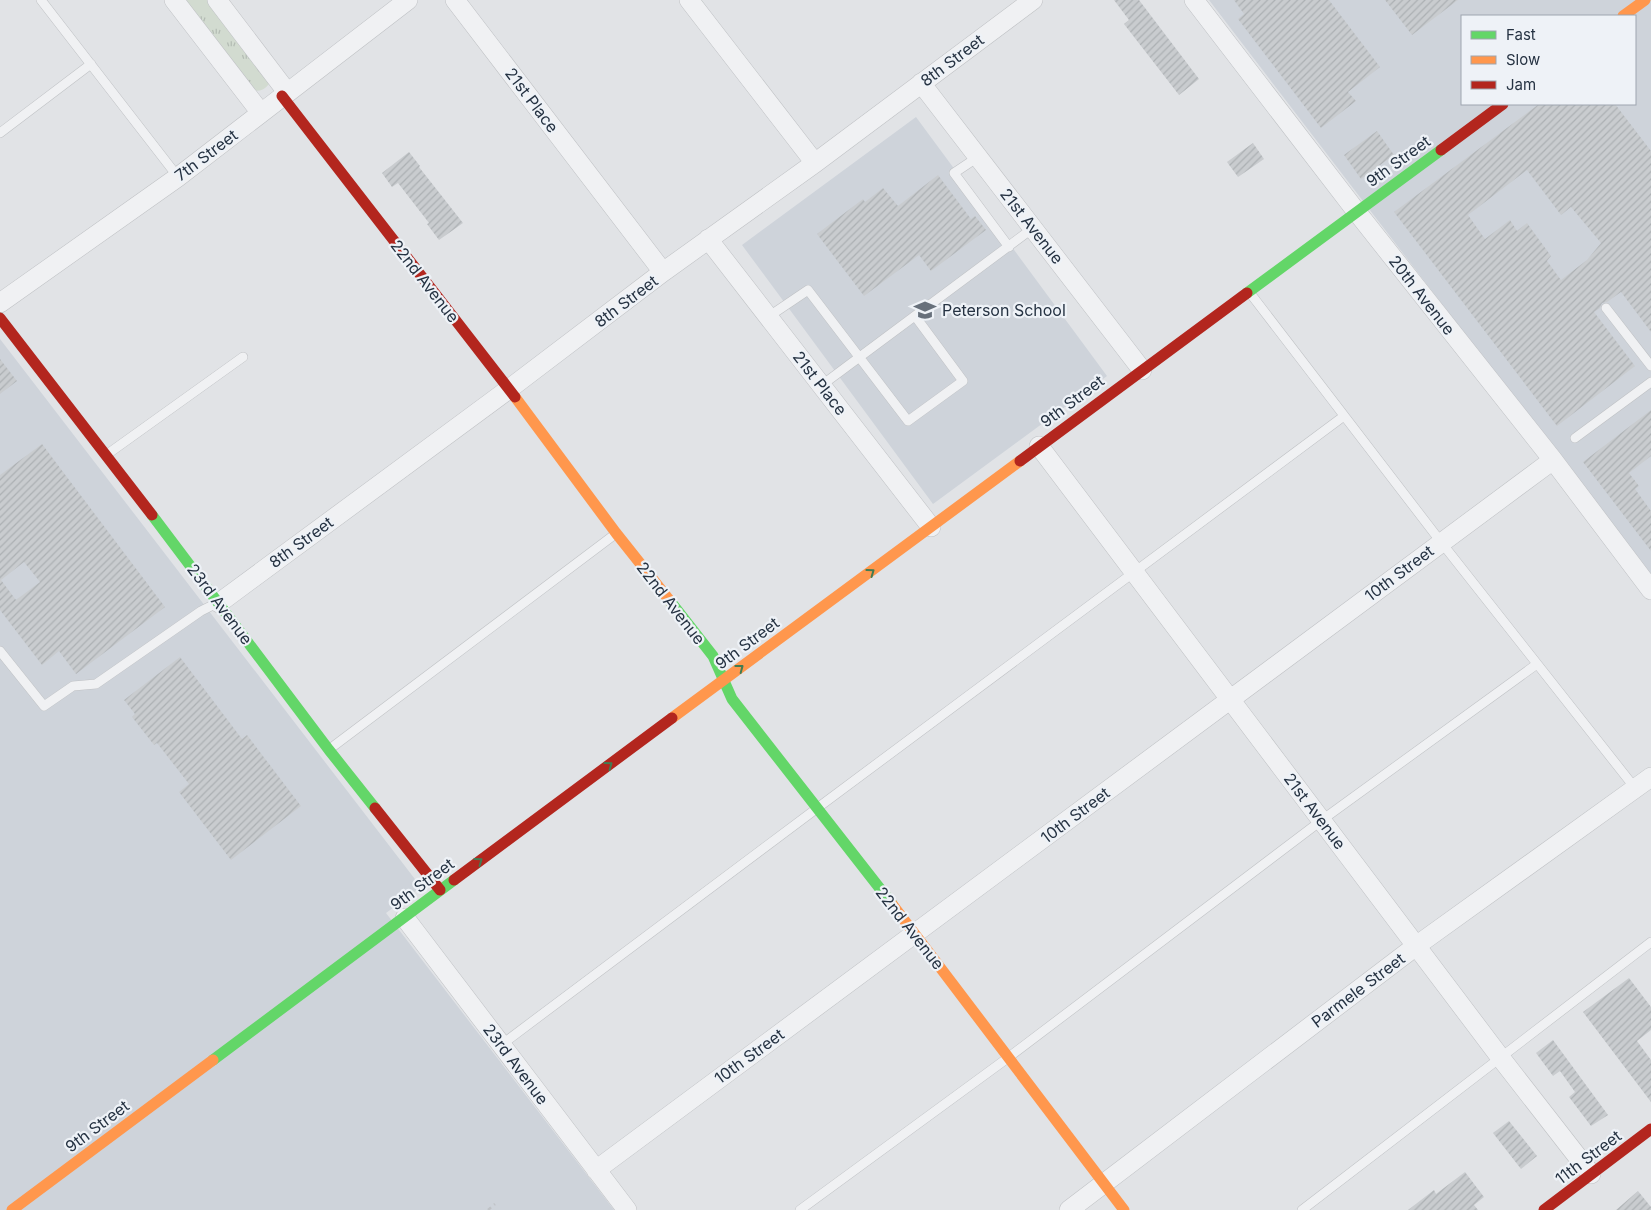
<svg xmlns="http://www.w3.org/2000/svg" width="1651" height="1210" font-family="Inter,sans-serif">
<defs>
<pattern id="grass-tufts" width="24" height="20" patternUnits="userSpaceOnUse" patternTransform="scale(1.25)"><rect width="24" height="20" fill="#d2dbd0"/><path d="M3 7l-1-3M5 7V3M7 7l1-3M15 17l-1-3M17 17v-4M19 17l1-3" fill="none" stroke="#b4bcb4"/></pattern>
<pattern id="building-hatch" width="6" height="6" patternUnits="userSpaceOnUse" patternTransform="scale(1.25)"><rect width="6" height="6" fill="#c9cccf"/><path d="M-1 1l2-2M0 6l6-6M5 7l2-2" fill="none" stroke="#acb0b3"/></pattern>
</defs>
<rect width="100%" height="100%" fill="#e1e3e6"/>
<path fill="#ced3da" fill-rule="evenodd" d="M 1209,0 L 1651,0 L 1651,577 ZM 1462,16 L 1635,16 L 1635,104 L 1462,104 Z
M 916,117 L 1107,376 L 933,504 L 742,245 Z
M 0,339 L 421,887 L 386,913 L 614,1210 L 0,1210 Z"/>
<path fill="url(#grass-tufts)" d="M 183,0 L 208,0 L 268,79 L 269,84 C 264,90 260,92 253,90 Z"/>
<path fill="url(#building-hatch)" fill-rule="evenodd" d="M 1114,0 L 1139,0 L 1199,79 L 1179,95 L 1124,24 L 1129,20 Z
M 1234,0 L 1329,0 L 1380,67 L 1348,92 L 1356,101 L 1321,128 L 1238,19 L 1244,14 Z
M 1385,0 L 1458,0 L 1412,35 Z
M 1539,104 L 1615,104 L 1651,151 L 1651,332 L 1621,292 L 1607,302 L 1602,303 L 1600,308 L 1594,312 L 1635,366 L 1557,426 L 1394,212 ZM 1527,170 L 1561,215 L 1571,207 L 1601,243 L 1587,260 L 1561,280 L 1547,261 L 1551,256 L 1527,223 L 1517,231 L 1510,220 L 1485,239 L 1468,215 Z
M 1377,131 L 1394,155 L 1361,179 L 1344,155 Z
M 1253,143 L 1264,159 L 1238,177 L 1227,162 Z
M 409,152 L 420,166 L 419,167 L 463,223 L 439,240 L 427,224 L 429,223 L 398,183 L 392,187 L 382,173 Z
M 938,175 L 971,219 L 975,216 L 986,230 L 931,271 L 919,255 L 864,296 L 817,234 L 863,199 L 865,202 L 883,188 L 898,206 Z
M 0,359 L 17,381 L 0,394 Z
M 1651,410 L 1651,456 L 1629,473 L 1639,486 L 1635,489 L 1651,511 L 1651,551 L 1583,462 Z
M 42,444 L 165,607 L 76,674 L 59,651 L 42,665 L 0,610 L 0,475 ZM 24,562 L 40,582 L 16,600 L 1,580 Z
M 180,657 L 242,739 L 247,735 L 301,806 L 231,860 L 179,792 L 189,784 L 157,743 L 154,745 L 132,717 L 135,714 L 124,700 Z
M 1629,978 L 1651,1007 L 1651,1030 L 1637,1041 L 1651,1060 L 1651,1102 L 1583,1012 Z
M 1553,1040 L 1608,1115 L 1591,1126 L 1569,1097 L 1575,1092 L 1560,1071 L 1553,1076 L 1536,1053 Z
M 1509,1121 L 1537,1156 L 1521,1169 L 1493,1133 Z
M 1465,1172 L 1484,1197 L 1474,1205 L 1478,1210 L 1408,1210 L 1434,1190 L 1436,1194 Z
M 1638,1191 L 1651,1207 L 1651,1210 L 1616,1210 Z"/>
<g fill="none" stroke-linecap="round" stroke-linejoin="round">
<g stroke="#bfc1c4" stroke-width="10">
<path id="lane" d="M 41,0 L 178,177
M 0,133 L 91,64
M 978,157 L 954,173 L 1009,247
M 1250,293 L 1441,542 L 1635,788
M 1606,308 L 1651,366
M 768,317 L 808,290 L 908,421 L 963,381 L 915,316
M 822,385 L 1033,228
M 1575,438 L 1651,382
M 109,453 L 243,357
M 0,651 L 44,706 L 73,686 L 96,684 L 201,611 L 215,604
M 331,748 L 614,535
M 501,1045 L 816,809 L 1344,416
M 800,1210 L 1009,1057 L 1322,820 L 1537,664
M 1302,1210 L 1651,942"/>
</g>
<g stroke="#bfc1c4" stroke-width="20">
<path id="street" d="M 174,0 L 261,113
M 217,0 L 287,92
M 455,0 L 663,272
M 689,0 L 815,163
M 1194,0 L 1356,211 L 1553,460 L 1651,590
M 921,83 L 1142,370
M 708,239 L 931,527
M 0,303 L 178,177 L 408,0
M 1039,446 L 1500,1057 L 1591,1174
M 219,603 L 509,389 L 663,272 L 815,163 L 1033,0
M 405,918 L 627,1210
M 596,1170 L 1553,460
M 1069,1210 L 1416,946 L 1651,777"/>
</g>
<path stroke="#bfc2c6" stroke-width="2.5" stroke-dasharray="4 4" stroke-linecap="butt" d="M 488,1210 L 495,1204"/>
<use href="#lane" stroke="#f0f1f3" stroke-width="9"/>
<use href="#street" stroke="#f0f1f3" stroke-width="19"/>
<path stroke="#63d668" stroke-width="11" d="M 1247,293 L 1441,150
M 152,515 L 329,750 L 375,808
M 670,601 L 713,656 L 732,699 L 892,904
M 213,1060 L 454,880"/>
<path stroke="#ff974d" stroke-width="11" d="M 1623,16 L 1645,0
M 515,397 L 616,533 L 670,601
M 672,718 L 1020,461
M 892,904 L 1124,1210
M 12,1210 L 213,1060"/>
<path stroke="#b3261e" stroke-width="11" d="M 282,96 L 515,397
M 1441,150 L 1503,104
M 0,318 L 152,515
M 1020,461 L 1247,293
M 375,808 L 440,890
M 454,880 L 672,718
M 1544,1210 L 1651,1129"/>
</g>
<defs><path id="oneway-chevron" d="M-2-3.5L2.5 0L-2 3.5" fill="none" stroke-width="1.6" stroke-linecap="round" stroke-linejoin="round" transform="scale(1.25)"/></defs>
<g stroke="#417c53">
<use href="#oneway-chevron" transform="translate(871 572) rotate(-36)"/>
<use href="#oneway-chevron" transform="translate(740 668) rotate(-37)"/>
<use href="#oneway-chevron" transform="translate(609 765) rotate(-36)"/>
<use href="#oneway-chevron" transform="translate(479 861) rotate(-36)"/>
</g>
<defs>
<g id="school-bare" transform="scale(1.725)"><path d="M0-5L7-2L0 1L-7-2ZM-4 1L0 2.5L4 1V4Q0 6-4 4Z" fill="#67707b" stroke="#eef2f7" stroke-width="2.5" paint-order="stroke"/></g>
</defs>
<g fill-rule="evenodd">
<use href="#school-bare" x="925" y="310"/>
</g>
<g text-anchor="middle" stroke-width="4.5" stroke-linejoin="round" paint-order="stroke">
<g font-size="16" fill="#253242" stroke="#eef2f7">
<text transform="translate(952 60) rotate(-37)" y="6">8th Street</text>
<text transform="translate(532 100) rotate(53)" y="6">21st Place</text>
<text transform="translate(206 155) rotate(-37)" y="6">7th Street</text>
<text transform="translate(1398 161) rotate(-36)" y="6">9th Street</text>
<text transform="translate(1032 226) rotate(52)" y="6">21st Avenue</text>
<text transform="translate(425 281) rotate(52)" y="6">22nd Avenue</text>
<text transform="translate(1422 295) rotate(52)" y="6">20th Avenue</text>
<text transform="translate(626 301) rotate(-37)" y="6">8th Street</text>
<text transform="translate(820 383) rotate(52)" y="6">21st Place</text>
<text transform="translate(1072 401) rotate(-37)" y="6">9th Street</text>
<text transform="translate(301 542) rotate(-36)" y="6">8th Street</text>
<text transform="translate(1399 573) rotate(-37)" y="6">10th Street</text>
<text transform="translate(671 603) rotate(52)" y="6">22nd Avenue</text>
<text transform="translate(220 604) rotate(53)" y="6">23rd Avenue</text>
<text transform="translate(747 643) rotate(-37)" y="6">9th Street</text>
<text transform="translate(1315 811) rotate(53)" y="6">21st Avenue</text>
<text transform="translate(1075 815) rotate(-37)" y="6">10th Street</text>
<text transform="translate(422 884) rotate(-37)" y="6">9th Street</text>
<text transform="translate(910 928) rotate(52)" y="6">22nd Avenue</text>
<text transform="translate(1358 990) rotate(-37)" y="6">Parmele Street</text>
<text transform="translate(749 1056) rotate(-36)" y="6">10th Street</text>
<text transform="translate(516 1064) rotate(53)" y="6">23rd Avenue</text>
<text transform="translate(97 1126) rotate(-37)" y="6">9th Street</text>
<text transform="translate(1588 1157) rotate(-37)" y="6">11th Street</text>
</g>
<g font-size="16" fill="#253242" stroke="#eef2f7" text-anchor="start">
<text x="942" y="316">Peterson School</text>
</g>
</g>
<rect x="1461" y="15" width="175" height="90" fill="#eef2f7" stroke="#9ea5af"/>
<rect x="1471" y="31" width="25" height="8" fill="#63d668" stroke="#9ea5af"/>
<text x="1506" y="40" font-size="15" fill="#253242">Fast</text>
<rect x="1471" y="56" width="25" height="8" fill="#ff974d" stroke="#9ea5af"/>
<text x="1506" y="65" font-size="15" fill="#253242">Slow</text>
<rect x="1471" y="81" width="25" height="8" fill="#b3261e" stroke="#9ea5af"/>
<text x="1506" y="90" font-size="15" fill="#253242">Jam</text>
</svg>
